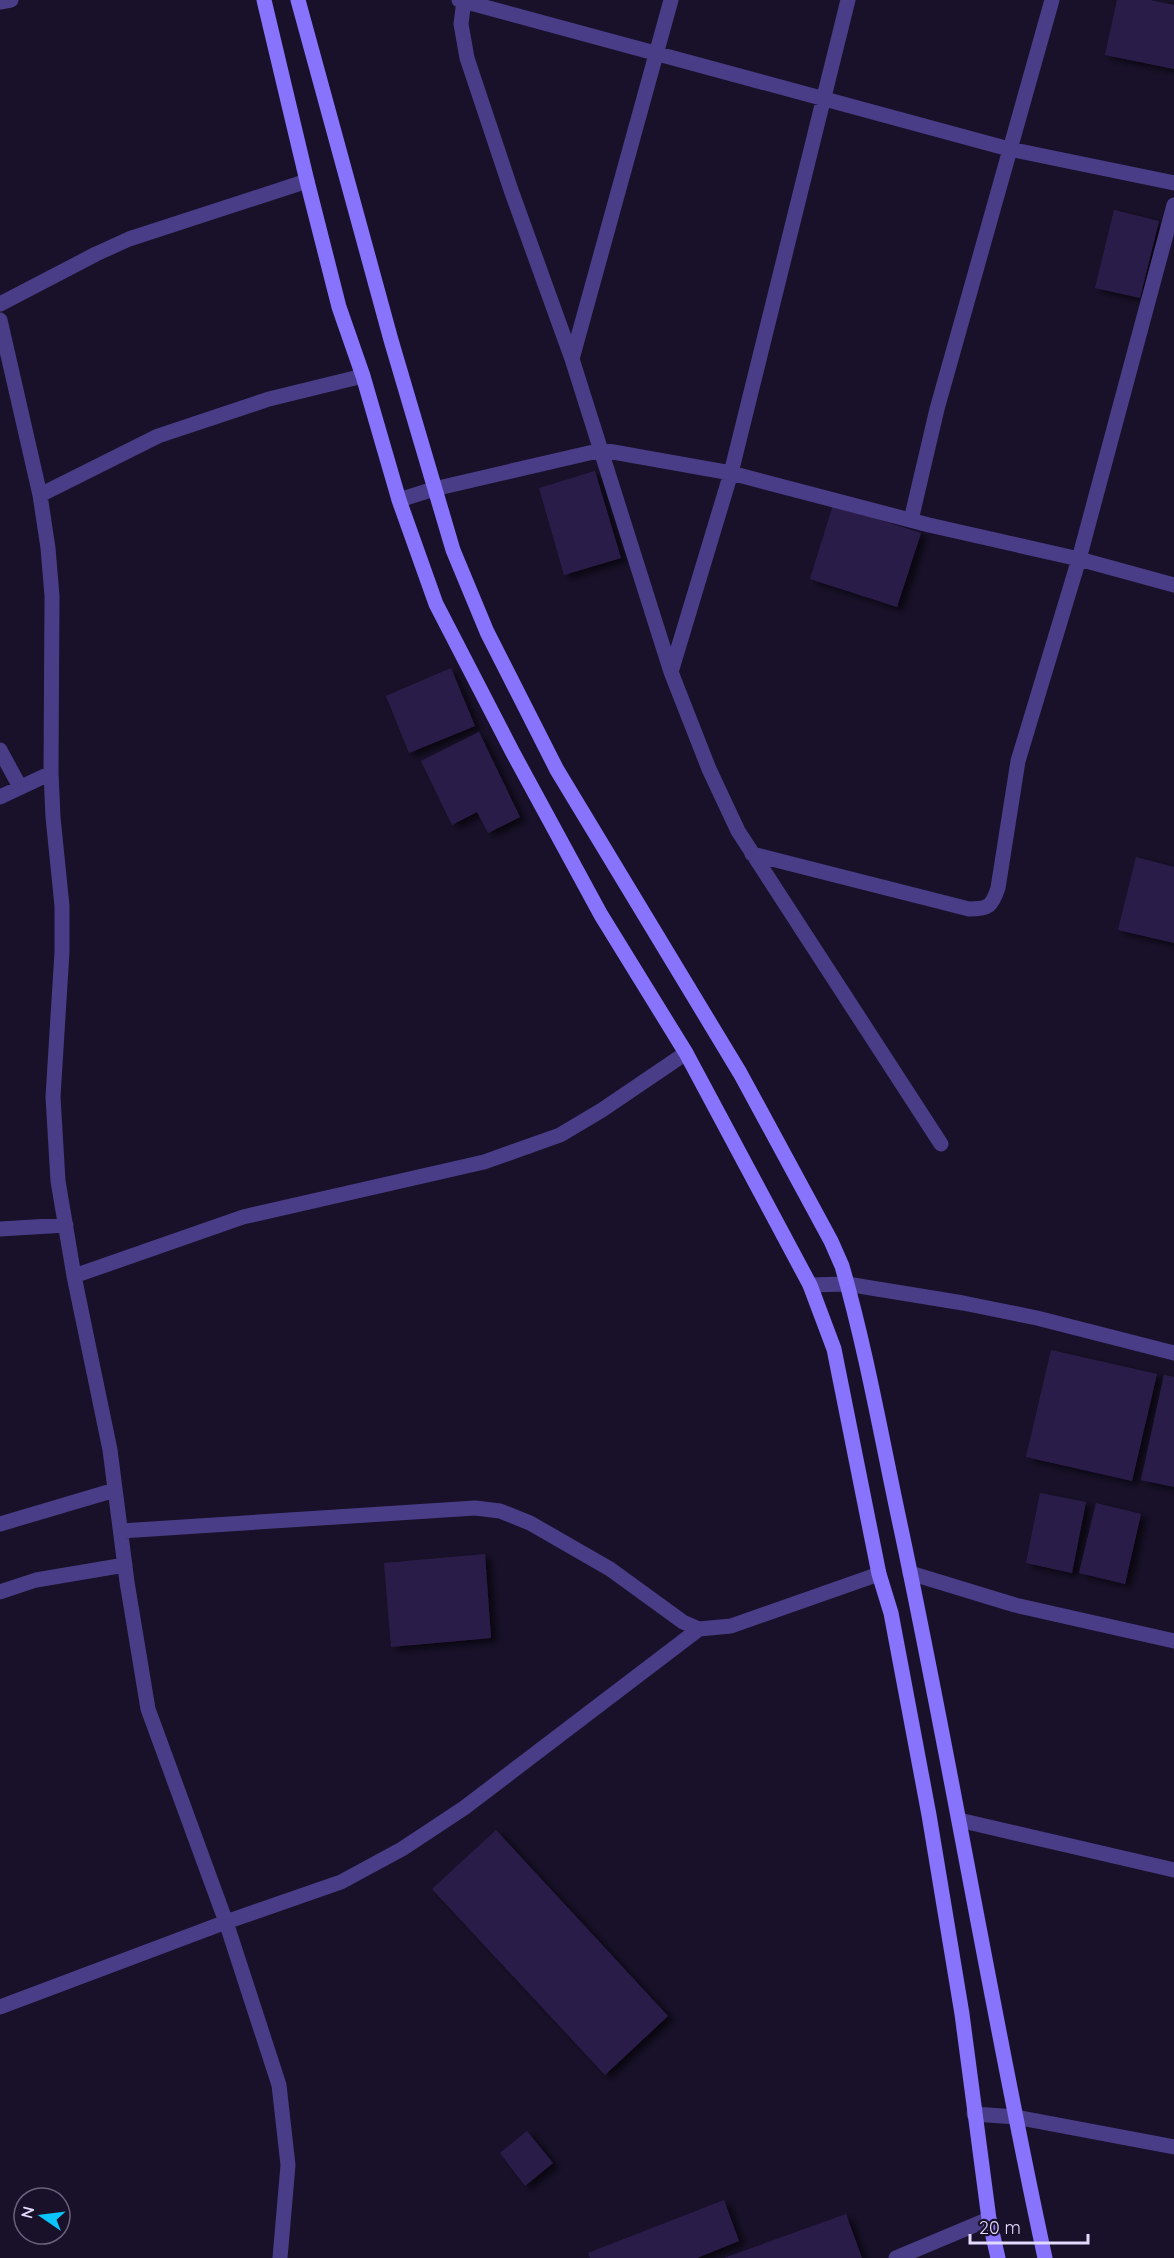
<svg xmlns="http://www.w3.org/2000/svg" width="1174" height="2258" font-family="Quicksand,sans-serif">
<defs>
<filter id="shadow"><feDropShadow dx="6" dy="4" stdDeviation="3" flood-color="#0009"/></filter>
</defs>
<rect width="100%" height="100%" fill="#181129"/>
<path fill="#2c1d49" filter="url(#shadow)" d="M 1117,0 L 1150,0 L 1174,5 L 1174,69 L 1105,55 Z
M 1114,210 L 1159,221 L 1140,298 L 1095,288 Z
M 595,471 L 621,558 L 564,575 L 539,488 Z
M 833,505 L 921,533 L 897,607 L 810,579 Z
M 451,668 L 475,726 L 409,753 L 386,696 Z
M 479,732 L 520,817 L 488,833 L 477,812 L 452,825 L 421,761 Z
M 1136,857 L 1174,867 L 1174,943 L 1118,930 Z
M 1051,1350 L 1157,1374 L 1132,1481 L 1026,1457 Z
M 1164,1375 L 1174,1377 L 1174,1487 L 1141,1480 Z
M 1040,1493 L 1086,1502 L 1072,1573 L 1026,1563 Z
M 1096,1503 L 1141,1514 L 1125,1584 L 1079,1573 Z
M 485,1554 L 491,1638 L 391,1647 L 384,1563 Z
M 496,1830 L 668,2016 L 605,2075 L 432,1889 Z
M 527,2131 L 553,2163 L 525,2186 L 500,2153 Z
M 724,2200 L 739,2241 L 697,2258 L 590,2258 L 588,2253 Z
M 846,2214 L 862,2258 L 724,2258 Z"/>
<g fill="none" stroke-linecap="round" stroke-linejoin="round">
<path stroke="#493d87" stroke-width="15" d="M 226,1922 L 279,2085 L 288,2165 L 280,2258
M 896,2258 L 989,2219"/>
<path stroke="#493d87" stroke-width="15" d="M 459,0 L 1009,149 L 1174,183
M 464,0 L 461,24 L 467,58 L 511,190 L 572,359 L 671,672 L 709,769 L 738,831 L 941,1144
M 0,2 L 11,0
M 0,304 L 96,254 L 129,239 L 307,181
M 0,320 L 40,495 L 48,548 L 52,596 L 51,773 L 53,817 L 62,906 L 62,952 L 53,1097 L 58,1181 L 74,1276 L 110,1450 L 127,1582 L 148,1709 L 226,1922
M 572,359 L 671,0
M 40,495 L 158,436 L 269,399 L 363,376
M 399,500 L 434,489 L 602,450 L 731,473 L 929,525 L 1079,559 L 1174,585
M 911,520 L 937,409 L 1052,0
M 671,672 L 731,473 L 848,0
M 0,750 L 20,787
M 0,797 L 51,773
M 752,854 L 969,909 C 989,909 992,906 998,888 L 1018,761 L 1079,559 L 1174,205
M 0,1229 L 66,1225
M 74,1276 L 243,1217 L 484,1162 L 560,1135 L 602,1110 L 686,1053
M 810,1285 L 847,1284 L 963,1303 L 1037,1318 L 1174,1353
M 0,1524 L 115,1490
M 121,1531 L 475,1508 L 500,1511 L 530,1523 L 610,1569 L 683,1622 L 699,1629 L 731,1626 L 879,1574
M 910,1573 L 1015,1605 L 1174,1641
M 0,1592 L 36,1580 L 125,1565
M 959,1820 L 1174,1870
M 0,2007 L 226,1922 L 341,1882 L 402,1849 L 464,1808 L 699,1629
M 974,2114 L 1016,2117 L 1174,2147"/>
<path stroke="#8773fc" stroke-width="15" d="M 264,0 L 307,181 L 339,307 L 363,376 L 399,500 L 436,604 L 513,753 L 601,915 L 686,1053 L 810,1285 L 834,1349 L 879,1574 L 891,1613 L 929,1815 L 962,2014 L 989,2219 L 998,2258
M 298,0 L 391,340 L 453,550 L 487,632 L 557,770 L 740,1073 L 831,1241 L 842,1266 C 866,1349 882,1440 900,1524 C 952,1768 992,2014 1045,2258"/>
</g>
<g transform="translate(42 2216) rotate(284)"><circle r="28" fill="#181129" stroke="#69617e" stroke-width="1.5"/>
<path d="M0-4.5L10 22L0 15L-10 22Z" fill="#0ac4fa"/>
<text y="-9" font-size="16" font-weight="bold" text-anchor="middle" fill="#e2d9fe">N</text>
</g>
<path d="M970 2234v9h118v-9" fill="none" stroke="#e2d9fe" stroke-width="3"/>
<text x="979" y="2234" font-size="18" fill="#e2d9fe" stroke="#181129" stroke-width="4.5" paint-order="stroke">20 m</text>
</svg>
